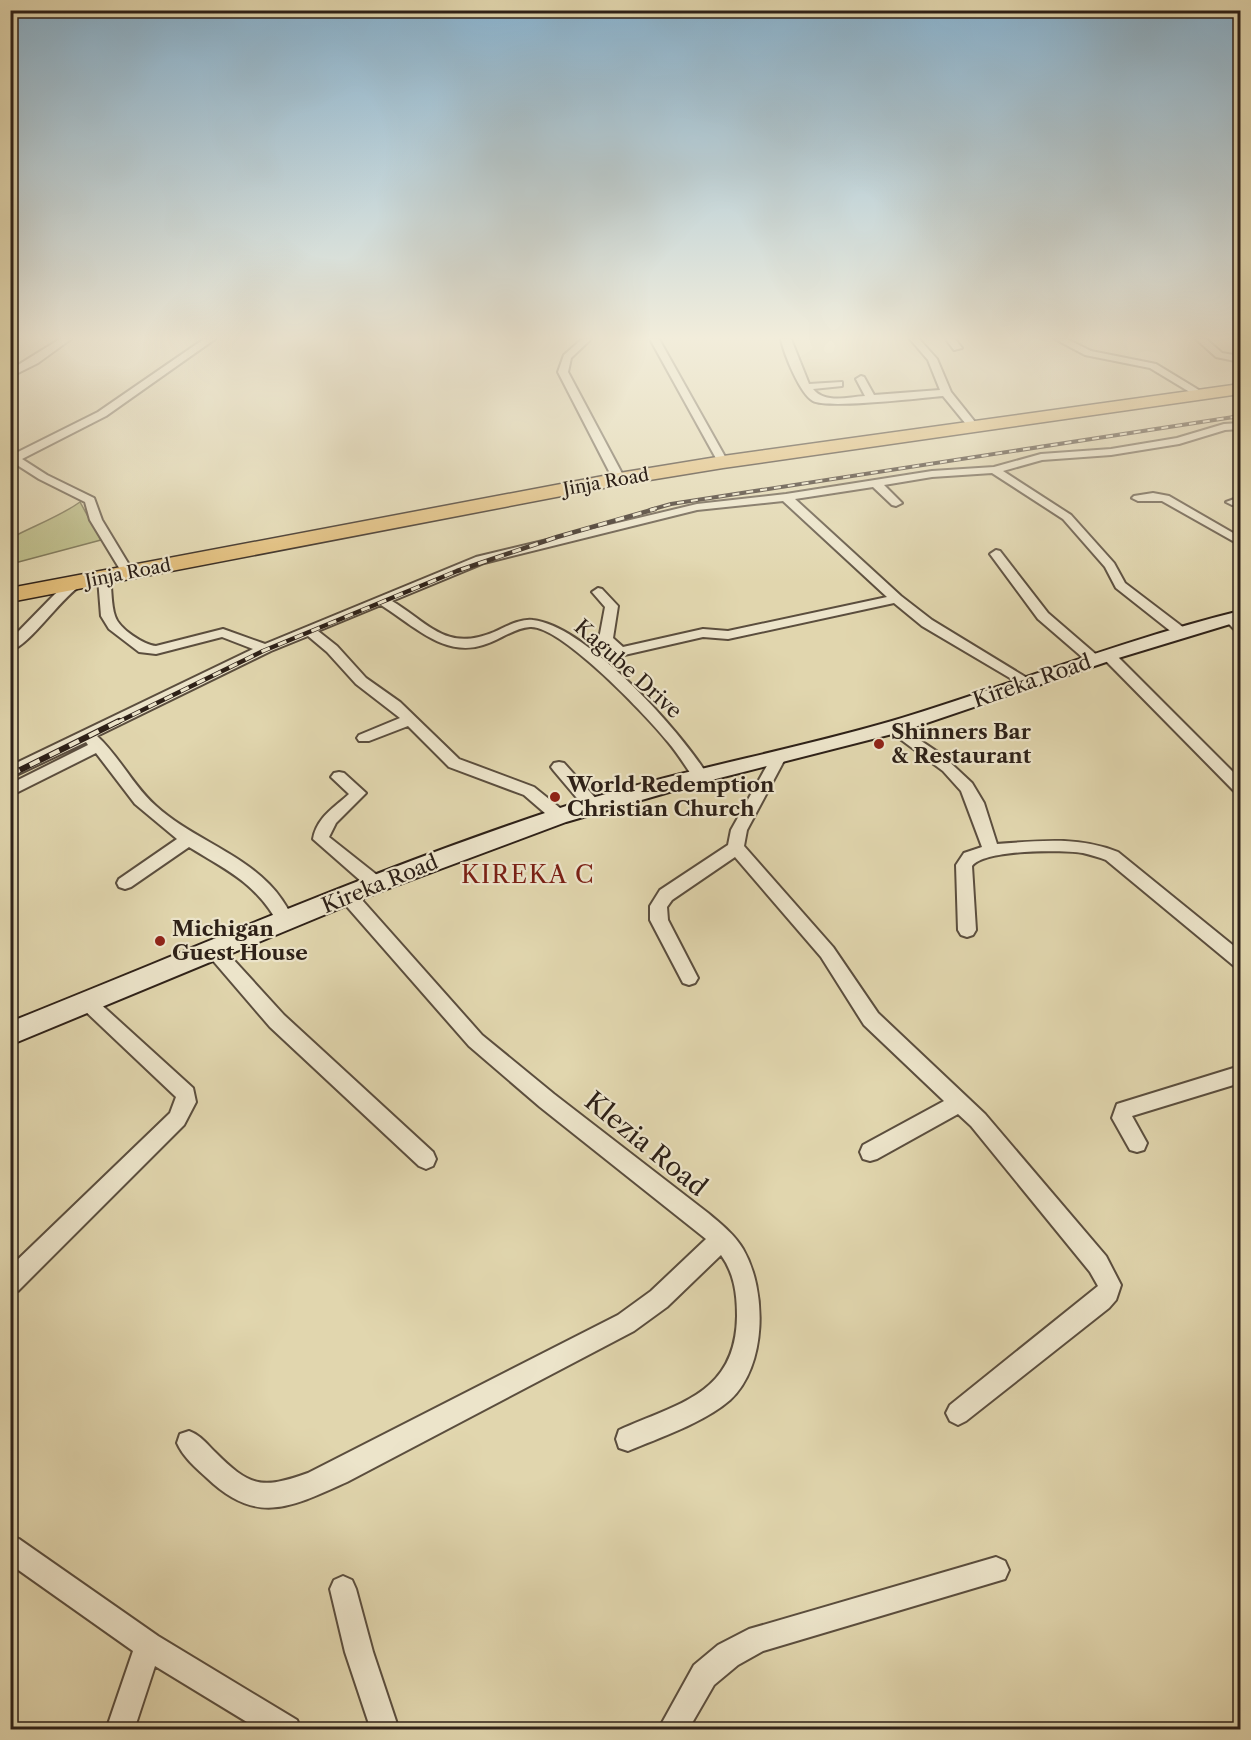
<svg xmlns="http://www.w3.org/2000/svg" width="1251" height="1740" font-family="'Libre Caslon Text',serif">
<rect width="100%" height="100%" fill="#e1d6ae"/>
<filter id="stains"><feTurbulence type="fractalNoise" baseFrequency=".00333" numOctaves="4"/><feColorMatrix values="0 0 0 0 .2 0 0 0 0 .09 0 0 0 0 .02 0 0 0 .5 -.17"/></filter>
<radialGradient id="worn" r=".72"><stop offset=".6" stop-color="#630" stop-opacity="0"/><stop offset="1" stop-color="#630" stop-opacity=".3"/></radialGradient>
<path fill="#babc85" stroke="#746e4e" stroke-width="1.5" d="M 80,502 L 101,540 L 11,564 L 11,538 C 33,526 59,517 80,502 Z"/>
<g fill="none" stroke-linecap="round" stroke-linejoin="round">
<g stroke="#5b4e3e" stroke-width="4">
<path id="street" d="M 60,339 L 71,339 L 38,363 L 10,377 L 10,370 Z
M 204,339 L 215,339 L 106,416 L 22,459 L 47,475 L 94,498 L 102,520 L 134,573 L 128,577 L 124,576 L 90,520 L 85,502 L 39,479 L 14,463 L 10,464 L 10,456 L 98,412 Z
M 582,339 L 591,339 L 571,358 L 568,372 L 625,479 L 623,481 L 615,481 L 613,479 L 558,372 L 564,355 Z
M 650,339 L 659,339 L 728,462 L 727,464 L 719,464 L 718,462 Z
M 781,339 L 791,339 L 809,384 L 842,382 L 842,386 L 813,389 C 825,404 848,397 865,396 L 856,379 L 861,376 L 864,377 L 874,395 L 940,390 L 928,360 L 910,339 L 919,339 L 937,359 L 951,392 L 979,427 L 970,429 L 943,396 C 921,398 828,409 813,401 C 800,394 784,354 781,339 Z
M 946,339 L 955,339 L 962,348 L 954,350 Z
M 1055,339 L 1067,339 L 1091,351 L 1156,364 L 1207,395 L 1198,397 L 1150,368 L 1085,355 Z
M 1196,339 L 1206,339 L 1222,353 L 1240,356 L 1240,362 L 1216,357 Z
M 1240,423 L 1240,429 L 1225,430 L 1179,444 L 1111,455 L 1042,460 L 1003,471 L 1071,515 L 1114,563 L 1125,583 L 1188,631 L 1190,634 L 1183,638 L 1178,637 L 1116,588 L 1105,567 L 1063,519 L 992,473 L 932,477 L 884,485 L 902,503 L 896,506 L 892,505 L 873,487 L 795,499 L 901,596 L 932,620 L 1032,681 L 1034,684 L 1032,687 L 1027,688 L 922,626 L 894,603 L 728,639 L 703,637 L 620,656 C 612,654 604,646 599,639 L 605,607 L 592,592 L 598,588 L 602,589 L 618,606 L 613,638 L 623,647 L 703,629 L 728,631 L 887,597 L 783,501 L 697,510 L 484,563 L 392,601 C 430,624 446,652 494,632 C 505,627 521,618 533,620 C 586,626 681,731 708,776 L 700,781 L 695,780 C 686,767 678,754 668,742 C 648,717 561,625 530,627 C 514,628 498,641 483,645 C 444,658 412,624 381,605 L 318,631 L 337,646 L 366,678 L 400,702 L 459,759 L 534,787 L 565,812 L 567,816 L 565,820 L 553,820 L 524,795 L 449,767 L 408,726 L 369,741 L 359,741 L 357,738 L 359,735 L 400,718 L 356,684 L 327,652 L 308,636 L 271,651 L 97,736 C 120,757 133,786 156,806 C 190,837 237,851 269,884 C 280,895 288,908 295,922 L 292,927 L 286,929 L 280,927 C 258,884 228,871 189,847 L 131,887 L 125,889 L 119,887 L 117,883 L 119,879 L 177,839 L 135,804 L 96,753 L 10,796 L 10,784 L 88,745 L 86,742 L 10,778 L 10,766 L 253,649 L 222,637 L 156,654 L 139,652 L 109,629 L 101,616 L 98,578 L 100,575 L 108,575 L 110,578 C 112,590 111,605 115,616 C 119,629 144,645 156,646 L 223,629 L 265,644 L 476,557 L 697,504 L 786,494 L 932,471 L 994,467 L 1041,454 L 1111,449 L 1177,438 L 1224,424 Z
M 1153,493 L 1169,496 L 1240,537 L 1240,545 L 1162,501 L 1138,501 L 1132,498 L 1134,496 Z
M 1240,497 L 1240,503 L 1232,505 L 1226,502 Z
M 996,550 L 1000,551 L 1048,613 L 1099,657 L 1101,660 L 1099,663 L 1089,663 L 1038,619 L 990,554 Z
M 76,579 L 82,583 L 80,586 C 59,600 30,645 10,651 L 10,640 L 55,594 Z
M 1231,615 L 1240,621 L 1240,631 L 1235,630 L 1224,619 Z
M 1108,651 L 1113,652 L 1240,779 L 1240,793 L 1235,792 L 1103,658 L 1101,655 L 1103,652 Z
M 893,722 L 942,755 L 972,783 L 984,803 L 997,844 C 1039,841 1077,836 1118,852 L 1240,951 L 1240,968 L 1234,966 L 1106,860 C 1099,857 1091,855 1083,853 C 1063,850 985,849 972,866 L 976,930 L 973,935 L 967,937 L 961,935 L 958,930 L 956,865 L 964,853 L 982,847 L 961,791 L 943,771 L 888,730 L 886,727 Z
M 779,752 L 786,757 L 747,830 L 744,846 L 833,947 L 878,1013 L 985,1114 L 1106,1256 L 1121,1285 L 1116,1300 L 1109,1308 L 966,1421 L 958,1425 L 950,1421 L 946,1413 L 950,1405 L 1098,1286 L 1090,1272 L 971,1126 L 958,1114 L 877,1159 L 870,1161 L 863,1159 L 860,1152 L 863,1145 L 944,1101 L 864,1025 L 821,957 L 735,857 L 672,900 L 667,907 L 668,920 L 698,978 L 695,983 L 689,985 L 683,983 L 650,920 L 650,906 L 660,890 L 728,845 L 731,830 L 774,753 Z
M 559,762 L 564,763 L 599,802 L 601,806 L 599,810 L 587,810 L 554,771 L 551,767 L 554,763 Z
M 339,772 L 344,773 L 366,793 L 336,823 L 329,837 L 382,879 L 384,884 L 382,889 L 376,890 L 370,889 L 313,839 C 317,817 334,808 349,794 L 331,777 L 334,773 Z
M 348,890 L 354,891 L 482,1035 L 554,1094 L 708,1213 C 721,1224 735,1235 743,1249 C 767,1290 767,1366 730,1400 C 705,1422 659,1438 628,1451 L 619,1448 L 616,1439 L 619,1430 C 679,1403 736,1394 737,1316 C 737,1293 734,1273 721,1255 L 667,1307 L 634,1331 L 347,1482 C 291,1507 257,1526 207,1478 C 196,1468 183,1457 177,1443 L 180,1434 L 189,1431 C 200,1435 206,1443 215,1452 C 249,1486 261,1490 308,1473 L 618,1315 L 651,1291 L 706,1239 L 540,1107 L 469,1046 L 342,901 L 340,896 L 342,891 Z
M 215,944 L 221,946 L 284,1015 L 433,1152 L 436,1159 L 433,1166 L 426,1169 L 419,1166 L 270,1027 L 209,956 L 206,951 L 209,946 Z
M 89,996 L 95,999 L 193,1088 L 196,1102 L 184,1125 L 18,1291 L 10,1294 L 10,1267 L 170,1113 L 176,1097 L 83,1009 L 80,1004 L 83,999 Z
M 1240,1066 L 1240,1083 L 1132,1116 L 1147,1143 L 1144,1150 L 1137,1152 L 1130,1150 L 1112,1118 L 1117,1104 Z
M 10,1535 L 19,1539 L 158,1636 L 297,1720 L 301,1730 L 260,1730 L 155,1666 L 134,1730 L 106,1730 L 133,1651 L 10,1564 Z
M 996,1557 L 1005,1561 L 1009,1570 L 1005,1579 L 763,1651 L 738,1665 L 714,1685 L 688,1730 L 658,1730 L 694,1665 L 718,1645 L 749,1629 Z
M 343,1576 L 352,1580 L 356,1589 L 373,1652 L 399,1730 L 371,1730 L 345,1652 L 330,1589 L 334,1580 Z"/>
</g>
<g stroke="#2e2118" stroke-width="4">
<path id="secondary" d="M 1240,611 L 1240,621 L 1115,659 L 900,732 L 700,783 L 566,822 L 384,890 L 10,1045 L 10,1022 C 190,950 368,872 551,811 C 663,773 779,754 892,721 C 1008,686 1122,640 1240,611 Z"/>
</g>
<g stroke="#2e2118" stroke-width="3">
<path id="highway" d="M 1240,384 L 1240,394 L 723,468 L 619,485 L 10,602 L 10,588 L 619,473 L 723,456 Z"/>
</g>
<use href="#street" fill="#ece4ca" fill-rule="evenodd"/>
<use href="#secondary" fill="#ece4ca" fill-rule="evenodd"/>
<use href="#highway" fill="#e0bb77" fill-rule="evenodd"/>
<g stroke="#2e2118" stroke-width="4">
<path id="rail-far2" d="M 650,510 L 671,504 L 1240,416"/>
</g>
<g stroke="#2e2118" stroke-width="4.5">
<path id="rail-far1" d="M 116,723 L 263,651 L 457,571 L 557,537 L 655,509"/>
</g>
<g stroke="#2e2118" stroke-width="6">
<path id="rail" d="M 10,775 L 119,721"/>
</g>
<use href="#rail-far2" stroke="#ece4ca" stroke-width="2" stroke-dasharray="7" stroke-linecap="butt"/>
<use href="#rail-far1" stroke="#ece4ca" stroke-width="3" stroke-dasharray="9" stroke-linecap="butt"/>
<use href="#rail" stroke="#ece4ca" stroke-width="4" stroke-dasharray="11" stroke-linecap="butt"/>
</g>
<linearGradient id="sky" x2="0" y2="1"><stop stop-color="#88b5d4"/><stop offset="0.58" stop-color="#f2eddb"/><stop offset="1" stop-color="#f2eddb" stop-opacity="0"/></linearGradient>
<rect width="1251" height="583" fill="url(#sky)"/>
<g fill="#8f2418" stroke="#ece4ca" stroke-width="2">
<circle cx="879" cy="744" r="6"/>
<circle cx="555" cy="797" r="6"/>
<circle cx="160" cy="941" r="6"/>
</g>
<g text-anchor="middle" stroke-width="4.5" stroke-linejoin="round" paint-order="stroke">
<g font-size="18" fill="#2e2118" stroke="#ece4ca">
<text transform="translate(606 482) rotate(-10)" y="6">Jinja Road</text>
<text transform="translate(128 573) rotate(-11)" y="6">Jinja Road</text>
</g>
<g font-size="21" fill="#2e2118" stroke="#ece4ca">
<text transform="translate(628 669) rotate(42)" y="7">Kagube Drive</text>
<text transform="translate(1032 681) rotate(-19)" y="7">Kireka Road</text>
<text transform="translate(380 884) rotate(-22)" y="7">Kireka Road</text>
</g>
<g font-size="21" font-weight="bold" fill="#2e2118" stroke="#ece4ca" text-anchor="start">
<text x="891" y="739">Shinners Bar<tspan x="891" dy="24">&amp; Restaurant</tspan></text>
<text x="567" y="792">World Redemption<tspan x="567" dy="24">Christian Church</tspan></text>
<text x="172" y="936">Michigan<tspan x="172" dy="24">Guest House</tspan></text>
</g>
<g font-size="24" letter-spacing="1.5" fill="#7a1f14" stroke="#ece4ca">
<text x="528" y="883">KIREKA C</text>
</g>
<g font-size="26" fill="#2e2118" stroke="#ece4ca">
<text transform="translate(646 1144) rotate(39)" y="9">Klezia Road</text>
</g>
</g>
<rect width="1251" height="1740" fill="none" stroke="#e1d6ae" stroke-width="36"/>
<rect x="12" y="12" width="1227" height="1716" fill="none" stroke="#2e2118" stroke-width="3"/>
<rect x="18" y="18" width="1215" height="1704" fill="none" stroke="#2e2118" stroke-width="1.5"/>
<rect width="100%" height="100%" filter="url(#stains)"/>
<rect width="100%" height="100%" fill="url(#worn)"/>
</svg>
